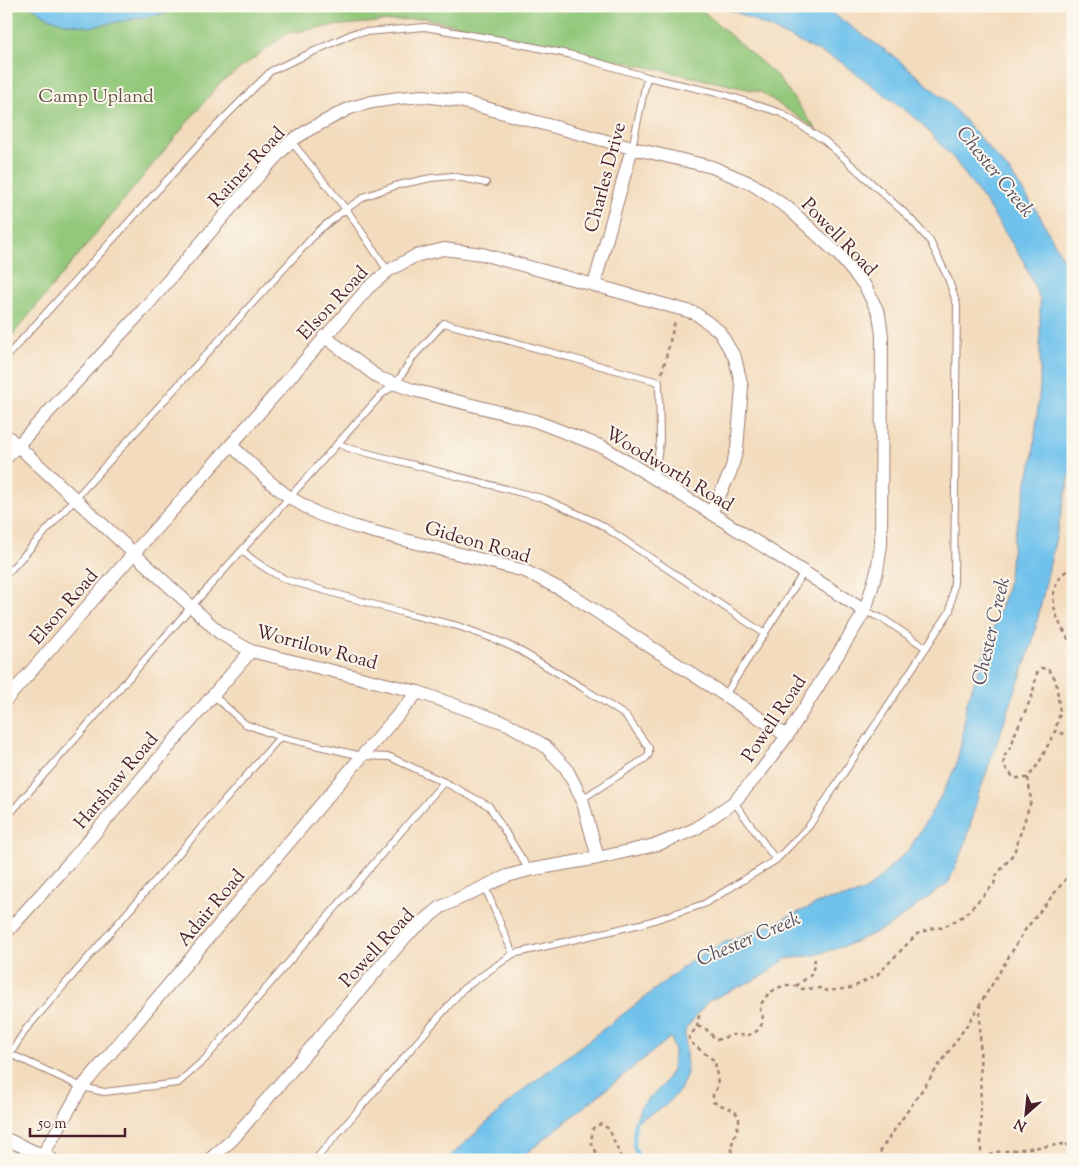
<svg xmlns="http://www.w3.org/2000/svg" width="1079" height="1166" font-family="'Sorts Mill Goudy',serif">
<rect width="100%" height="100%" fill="#fbf7ec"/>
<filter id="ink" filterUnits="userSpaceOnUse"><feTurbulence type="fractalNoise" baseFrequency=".02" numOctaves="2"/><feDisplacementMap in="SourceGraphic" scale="10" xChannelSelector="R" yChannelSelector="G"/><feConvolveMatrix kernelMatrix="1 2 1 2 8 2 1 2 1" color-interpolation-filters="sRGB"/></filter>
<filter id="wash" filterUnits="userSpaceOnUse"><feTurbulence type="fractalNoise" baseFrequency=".0096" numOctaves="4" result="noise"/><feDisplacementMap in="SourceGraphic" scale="20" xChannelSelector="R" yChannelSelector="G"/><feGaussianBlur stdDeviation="1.12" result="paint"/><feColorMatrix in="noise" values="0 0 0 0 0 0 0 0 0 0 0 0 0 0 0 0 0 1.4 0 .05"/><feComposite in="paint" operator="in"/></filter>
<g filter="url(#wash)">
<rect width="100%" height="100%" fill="#f3dcbd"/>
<path fill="#92c87a" stroke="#6e7452" d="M 6,6 L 697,6 L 778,77 L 816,129 L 761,92 L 424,18 L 331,26 L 288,33 L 219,84 L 6,343 Z"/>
<path fill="#70c2ec" stroke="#5d708c" d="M 31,6 L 181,6 L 167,13 L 90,27 L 65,23 L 47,17 Z
M 717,6 L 816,6 L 830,12 L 895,57 L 950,104 L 1010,172 L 1040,216 L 1073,278 L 1073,461 L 1032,644 L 978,796 L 965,845 L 948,883 L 888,927 L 845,946 L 815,955 L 785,959 L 765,975 L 708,1001 L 685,1030 L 687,1073 L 680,1090 L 665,1106 L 635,1122 L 641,1106 L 662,1086 L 672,1070 L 674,1051 L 671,1037 L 518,1160 L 446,1160 L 523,1090 L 639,1002 L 689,962 L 722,943 L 768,926 L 823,901 L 850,896 L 867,890 L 910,848 L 941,796 L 956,766 L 962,739 L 966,705 L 1007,589 L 1014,537 L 1033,457 L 1040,386 L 1040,300 L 1024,262 L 988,206 L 954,159 L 918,120 L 841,62 L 738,13 Z"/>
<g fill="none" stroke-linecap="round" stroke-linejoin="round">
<path stroke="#70c2ec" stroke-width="4" d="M 637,1119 L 635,1122 L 634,1147 L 640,1160"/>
</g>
</g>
<g filter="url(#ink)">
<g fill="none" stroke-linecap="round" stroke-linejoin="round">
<g stroke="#9e7e74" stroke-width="8">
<path id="lane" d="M 291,141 L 349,213 L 388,271
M 632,148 L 647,77
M 6,357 L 216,126 L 271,71 L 354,33 L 425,27 L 500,40 L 572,55 L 647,77 L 726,95 L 781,113 L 825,141 L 908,216 L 930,241 L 948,278 L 957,305 L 954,581 L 950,611 L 809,826 L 776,860 L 704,904 L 645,923 L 513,954 L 463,989 L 315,1160
M 338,443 L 348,448 L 545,499 L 600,524 L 765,634
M 242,550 C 256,564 270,572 287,580 L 404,613 L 458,626 L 494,639 L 517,649 L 583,688 L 626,716 L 649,748 L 649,754 L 646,758 L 582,799
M 6,575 L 319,230 L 346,209 L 366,196 L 398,185 L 431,178 L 452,176 L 486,183
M 865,611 L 885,620 L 926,648
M 213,695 L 245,724 L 280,737 L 362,756 L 390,757 L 444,782 L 489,806 L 529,870
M 725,695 L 804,572
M 734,802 L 776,860
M 6,818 L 191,607 L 382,394 L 396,384 L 413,357 L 444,323 L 659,382 L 660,442 L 654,478
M 485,887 L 513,954
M 6,1052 L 82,1087 L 104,1092 L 178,1083 L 205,1059 L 444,782
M 10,1054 L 26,1029 L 280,737"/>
</g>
<g stroke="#9e7e74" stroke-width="14">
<path id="street" d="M 594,285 L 632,148
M 324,336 L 379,378 L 413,390 L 535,421 L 603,447 L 711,513 L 865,611
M 6,435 L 220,633 L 251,651 L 418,692 L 508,724 L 545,746 L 566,768 L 582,799 L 598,858
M 231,445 L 271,483 L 289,497 L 318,514 L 355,527 L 525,571 L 568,593 L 787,736
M 6,458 L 143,310 L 261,173 L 291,141 L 310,129 L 350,108 L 372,102 L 399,98 L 424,96 L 460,101 L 632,148 L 712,167 L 752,184 L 788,208 L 838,254 L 865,286 L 879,314 L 882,335 L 881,545 L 877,571 L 865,611 L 787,736 L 761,771 L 734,802 L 695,829 L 659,844 L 598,858 L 529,870 L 507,876 L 441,907 L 408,934 L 232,1140 L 209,1160
M 6,700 L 133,554 L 231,445 L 368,288 L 388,271 L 415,256 L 444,249 L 482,254 L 695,313 L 719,331 L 735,358 L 742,387 L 737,449 L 730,473 L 711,513
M 6,933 L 70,862 L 251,651
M 6,1139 L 53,1160
M 40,1160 L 82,1087 L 362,756 L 418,692"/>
</g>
<path stroke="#9e7e74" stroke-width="2.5" stroke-dasharray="4 4" stroke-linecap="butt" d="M 662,373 L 675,321
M 1073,566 C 1040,587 1055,620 1073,646
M 1062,630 L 1073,635
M 1028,778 L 1014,778 L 1003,765 L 1005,755 L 1012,745 L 1014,736 L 1032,696 L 1037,673 L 1041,668 L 1048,669 L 1056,680 L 1060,713 L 1055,731
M 796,986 L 812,974 L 815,959
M 980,1004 L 981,1160
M 697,1027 L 700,1011
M 1066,1144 L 1073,1151
M 982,1159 L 997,1152 L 1073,1143
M 600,1160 L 591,1142 L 593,1128 L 601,1124 L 609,1129 L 622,1160
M 735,1160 L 731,1147 L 739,1123 L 739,1116 L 733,1110 L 713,1102 L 713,1095 L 718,1085 L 715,1061 L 690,1042 L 689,1037 L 697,1027 C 707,1026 710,1034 716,1040 C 722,1039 727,1036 732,1035 C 737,1034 743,1036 748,1035 C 760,1033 767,1020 760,1010 L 761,1004 L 768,994 L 777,988 L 787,985 L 796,986 L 801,989 L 822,988 L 827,991 L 851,988 L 877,975 L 917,934 L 936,927 L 942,928 L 965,915 L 994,884 L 996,876 L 1014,853 L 1031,801 L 1028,778 L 1039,763 L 1055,731 L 1073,737
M 877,1160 L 882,1148 L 971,1019 L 1025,930 L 1073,870"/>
<use href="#lane" stroke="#fff" stroke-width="6"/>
<use href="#street" stroke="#fff" stroke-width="12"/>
</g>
</g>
<g text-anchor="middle" stroke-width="4" stroke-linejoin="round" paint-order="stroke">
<g font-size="19" fill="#605243" stroke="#fbf7ec">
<text x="96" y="102">Camp Upland</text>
</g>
<g font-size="19" fill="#4a1f2b" stroke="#fbf7ec">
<text transform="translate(246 166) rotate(-47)" y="7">Rainer Road</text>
<text transform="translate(604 177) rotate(-75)" y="7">Charles Drive</text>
<text transform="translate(840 236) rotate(46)" y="7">Powell Road</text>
<text transform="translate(332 302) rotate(-47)" y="7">Elson Road</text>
<text transform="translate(670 468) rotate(31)" y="7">Woodworth Road</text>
<text transform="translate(478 541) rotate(16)" y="7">Gideon Road</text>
<text transform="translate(63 606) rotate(-49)" y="7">Elson Road</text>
<text transform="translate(317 646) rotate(15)" y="7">Worrilow Road</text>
<text transform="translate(773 718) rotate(-56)" y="7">Powell Road</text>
<text transform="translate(115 780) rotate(-50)" y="7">Harshaw Road</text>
<text transform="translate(210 907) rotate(-50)" y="7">Adair Road</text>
<text transform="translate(376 947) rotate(-47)" y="7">Powell Road</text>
</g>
<g font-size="20" font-style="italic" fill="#555065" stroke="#fbf7ec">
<text transform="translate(996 171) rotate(51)" y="7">Chester Creek</text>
<text transform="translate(990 631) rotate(-77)" y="7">Chester Creek</text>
<text transform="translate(748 938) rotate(-23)" y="7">Chester Creek</text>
</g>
</g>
<rect width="1079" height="1166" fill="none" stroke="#fbf7ec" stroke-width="25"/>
<g transform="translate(1026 1114) rotate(207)" stroke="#fbf7ec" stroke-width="4" paint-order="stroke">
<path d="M0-4L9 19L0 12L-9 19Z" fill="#4a1f2b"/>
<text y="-8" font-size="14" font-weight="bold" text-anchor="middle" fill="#4a1f2b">N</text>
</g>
<path d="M30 1128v8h95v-8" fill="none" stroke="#4a1f2b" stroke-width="2.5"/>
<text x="38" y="1128" font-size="15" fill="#4a1f2b" stroke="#fbf7ec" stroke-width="4" paint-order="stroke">50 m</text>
</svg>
